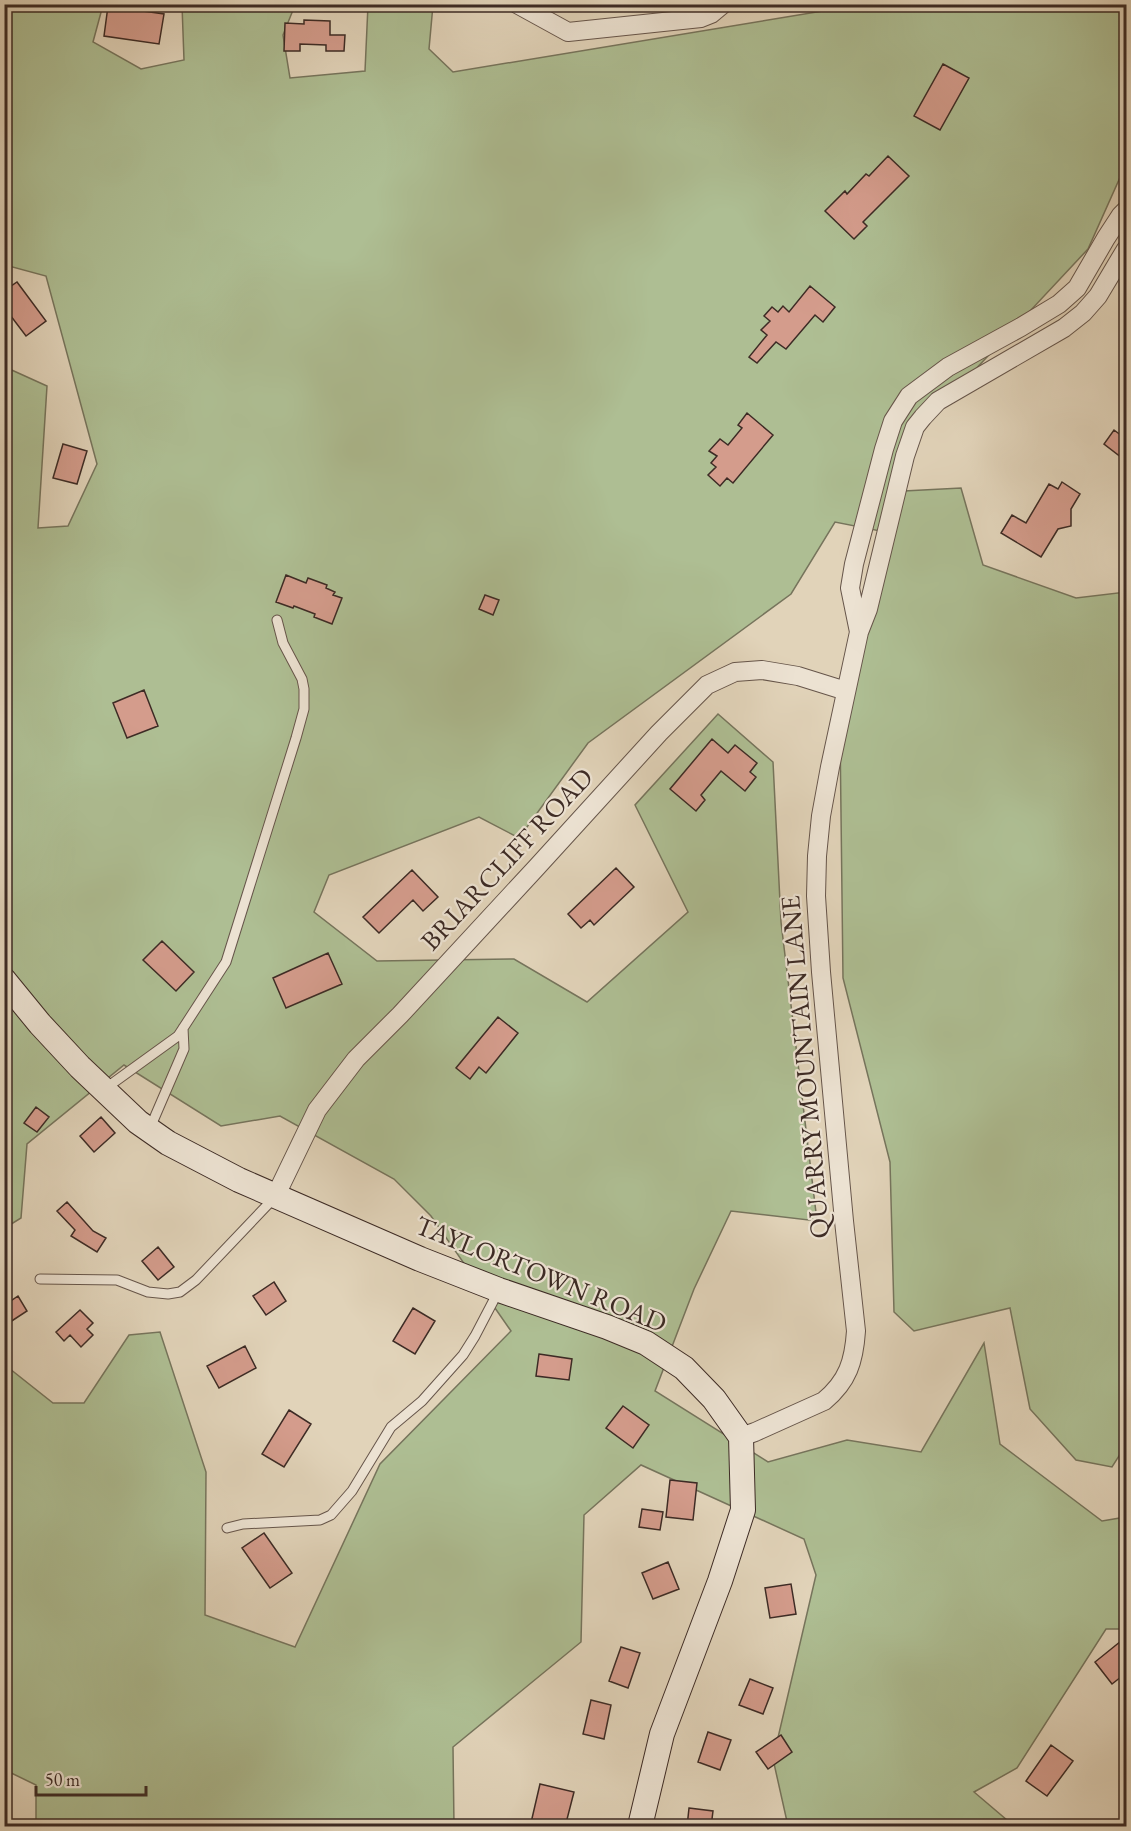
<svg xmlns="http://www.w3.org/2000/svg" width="1131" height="1831" font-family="'EB Garamond',serif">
<rect width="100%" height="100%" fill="#e1d3b9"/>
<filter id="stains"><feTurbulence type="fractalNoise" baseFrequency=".00333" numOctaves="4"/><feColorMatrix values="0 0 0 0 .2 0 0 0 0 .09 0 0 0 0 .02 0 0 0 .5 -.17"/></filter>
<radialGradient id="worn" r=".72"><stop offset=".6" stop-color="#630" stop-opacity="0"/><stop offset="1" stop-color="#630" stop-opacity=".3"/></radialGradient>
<path fill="#aebe93" stroke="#76745c" stroke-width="1.5" d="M 9,5 L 103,5 L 93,42 L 141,69 L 184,60 L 182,5 L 295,5 L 283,35 L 290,78 L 365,71 L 368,5 L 433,5 L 429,49 L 453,72 L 859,5 L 1126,5 L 1126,164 L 1088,249 L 958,388 L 911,420 L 880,531 L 835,522 L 791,594 L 588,743 L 519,838 L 479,817 L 329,875 L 314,912 L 377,961 L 514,959 L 587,1002 L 688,912 L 635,805 L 718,714 L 773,762 L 781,922 L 817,1221 L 731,1211 L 694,1289 L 655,1391 L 768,1462 L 847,1440 L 921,1452 L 984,1343 L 1000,1444 L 1102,1521 L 1126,1517 L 1126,1629 L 1106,1629 L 1017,1768 L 974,1792 L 1014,1826 L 788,1826 L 773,1759 L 816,1575 L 804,1539 L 641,1465 L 584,1515 L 581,1642 L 453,1747 L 454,1826 L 36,1826 L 36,1785 L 5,1770 L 5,1365 L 53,1403 L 84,1403 L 129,1335 L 160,1332 L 206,1472 L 205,1615 L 295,1647 L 380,1464 L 511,1331 L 431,1216 L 394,1179 L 280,1116 L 221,1126 L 124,1065 L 27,1144 L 21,1218 L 5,1228 L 4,924 L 8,919 L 4,914 L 5,367 L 47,386 L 38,528 L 68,526 L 97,464 L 46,276 L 5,265 L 4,13 Z
M 961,488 L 983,565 L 1076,598 L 1126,592 L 1126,1445 L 1112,1467 L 1076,1460 L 1030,1409 L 1010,1308 L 914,1331 L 894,1312 L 890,1162 L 843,978 L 840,731 L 904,491 Z"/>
<path fill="#d49c8c" stroke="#3d2b25" stroke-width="1.5" d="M 108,6 L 164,14 L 159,44 L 104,36 Z
M 304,20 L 330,21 L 330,35 L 345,35 L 344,51 L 326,51 L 326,45 L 300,44 L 300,51 L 284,51 L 285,23 L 304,24 Z
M 943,64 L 969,78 L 940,130 L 914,116 Z
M 888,156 L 909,176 L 863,222 L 867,226 L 854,239 L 825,211 L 845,191 L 847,194 L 866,174 L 869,176 Z
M 17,282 L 46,321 L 26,336 L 4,307 L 4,291 Z
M 810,286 L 835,307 L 823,322 L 815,315 L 786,349 L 776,342 L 757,363 L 749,357 L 767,335 L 761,330 L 770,321 L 764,316 L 772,307 L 778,312 L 783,306 L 789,312 Z
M 747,413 L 773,435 L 733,483 L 727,478 L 720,486 L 708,475 L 716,467 L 711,463 L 717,456 L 709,451 L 720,439 L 728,445 L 742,428 L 738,425 Z
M 1114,430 L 1126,439 L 1126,461 L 1104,444 Z
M 63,444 L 87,451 L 77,484 L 53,478 Z
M 1062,482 L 1080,494 L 1071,509 L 1071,526 L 1058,529 L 1041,557 L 1001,533 L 1012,515 L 1026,523 L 1049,484 L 1058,489 Z
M 286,575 L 306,583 L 308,578 L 327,585 L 326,588 L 335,592 L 333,595 L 342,598 L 332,624 L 314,617 L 315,614 L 294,606 L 293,608 L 276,602 Z
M 485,595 L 499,600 L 493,615 L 479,609 Z
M 144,690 L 158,726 L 127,738 L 113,703 Z
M 712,739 L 728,753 L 735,745 L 757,763 L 750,772 L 756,777 L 745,791 L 721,771 L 701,795 L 705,800 L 696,811 L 670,789 Z
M 616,868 L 634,887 L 594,925 L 590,920 L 581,928 L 568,914 Z
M 412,870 L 438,897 L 423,911 L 413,900 L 379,933 L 363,917 Z
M 162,941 L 194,972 L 176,991 L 143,960 Z
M 328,953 L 342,984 L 286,1008 L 273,978 Z
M 498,1017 L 518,1033 L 486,1073 L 479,1067 L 470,1079 L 456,1068 Z
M 36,1107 L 49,1117 L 37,1132 L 24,1123 Z
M 101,1117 L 115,1133 L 94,1152 L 80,1136 Z
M 67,1202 L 93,1231 L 106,1238 L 97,1252 L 71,1236 L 75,1230 L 57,1211 Z
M 158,1247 L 174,1267 L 158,1280 L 142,1261 Z
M 274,1282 L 286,1301 L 266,1315 L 253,1296 Z
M 4,1295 L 12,1300 L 18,1296 L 27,1311 L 4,1326 Z
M 413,1308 L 435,1321 L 415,1354 L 393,1341 Z
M 80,1310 L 93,1323 L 87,1329 L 93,1335 L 81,1347 L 70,1335 L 64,1341 L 56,1332 Z
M 245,1346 L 256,1368 L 219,1388 L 207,1366 Z
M 539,1354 L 572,1359 L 569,1380 L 536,1376 Z
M 623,1406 L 649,1425 L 633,1448 L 606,1428 Z
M 289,1410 L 311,1424 L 284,1467 L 262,1454 Z
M 670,1480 L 697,1483 L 693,1520 L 666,1517 Z
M 642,1509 L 663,1512 L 660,1530 L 639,1527 Z
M 264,1533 L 292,1573 L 270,1588 L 242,1548 Z
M 668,1562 L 679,1589 L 653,1599 L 642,1573 Z
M 791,1584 L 796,1614 L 770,1618 L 765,1588 Z
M 1126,1637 L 1126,1673 L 1112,1684 L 1095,1662 Z
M 621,1647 L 640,1653 L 628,1688 L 609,1681 Z
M 750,1679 L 773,1688 L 763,1714 L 739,1705 Z
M 591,1700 L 611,1705 L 604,1739 L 583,1734 Z
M 708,1732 L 731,1740 L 720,1770 L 698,1762 Z
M 781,1735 L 792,1752 L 768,1769 L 756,1752 Z
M 1051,1745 L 1073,1761 L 1047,1796 L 1026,1781 Z
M 540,1784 L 574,1792 L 565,1827 L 530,1827 Z
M 689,1808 L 713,1811 L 711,1827 L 687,1827 Z"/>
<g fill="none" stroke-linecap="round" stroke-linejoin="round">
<g stroke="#66554a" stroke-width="11">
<path id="lane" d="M 106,1088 L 178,1036 L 226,962 L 296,738 L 304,709 L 304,689 L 302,679 L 283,643 L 277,620
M 150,1128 L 184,1049 L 183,1028
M 40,1279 L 117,1280 L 148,1292 L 168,1294 L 180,1292 L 196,1280 L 275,1197
M 227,1528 L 243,1524 L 320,1520 L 331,1515 L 352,1491 L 391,1427 L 422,1401 L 463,1355 L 475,1336 L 498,1292"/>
</g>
<g stroke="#66554a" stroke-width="20">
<path id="street" d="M 517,4 L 568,32 L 701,18 L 711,14 L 723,4
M 859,632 L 850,588 L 854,564 L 884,449 L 893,421 L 909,396 L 948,367 L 1021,327 L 1059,304 L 1077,288 L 1106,238 L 1121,215 L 1126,210
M 276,1195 L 317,1110 L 356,1059 L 400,1015 L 536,868 L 659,733 L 707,685 L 735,672 L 762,670 L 798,676 L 846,691
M 741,1437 L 755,1432 L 824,1401 C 848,1381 854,1361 856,1331 L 844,1221 L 821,972 L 816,896 L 817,856 L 821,816 L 830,767 L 859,632 L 868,609 L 905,456 L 915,427 L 923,417 L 938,401 L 1064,328 L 1083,313 L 1098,296 L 1126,249"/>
</g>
<g stroke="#3d2b25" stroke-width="26">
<path id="secondary" d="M 4,980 L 40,1024 L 80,1067 L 138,1122 L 168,1143 L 239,1180 L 420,1259 L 499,1290 L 607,1327 L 646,1343 L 684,1368 L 714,1399 L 741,1437 L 743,1510 L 720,1581 L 662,1734 L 640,1826"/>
</g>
<use href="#lane" stroke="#ece2d2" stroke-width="9"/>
<use href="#street" stroke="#ece2d2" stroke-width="18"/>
<use href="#secondary" stroke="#ece2d2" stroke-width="24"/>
</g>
<g text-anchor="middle" stroke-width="4.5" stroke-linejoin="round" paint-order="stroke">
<g font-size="27" fill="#3d2b25" stroke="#ece2d2">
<text transform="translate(507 859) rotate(-47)" y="9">BRIARCLIFF ROAD</text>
<text transform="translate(805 1067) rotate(-95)" y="9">QUARRY MOUNTAIN LANE</text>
<text transform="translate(541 1274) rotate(22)" y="9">TAYLORTOWN ROAD</text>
</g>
</g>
<rect width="1131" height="1831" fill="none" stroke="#e1d3b9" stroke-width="24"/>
<rect x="6" y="6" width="1119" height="1819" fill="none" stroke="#3d2b25" stroke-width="3"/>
<rect x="12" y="12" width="1107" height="1807" fill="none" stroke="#3d2b25" stroke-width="1.5"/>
<path d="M36 1786v9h110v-9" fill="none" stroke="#3d2b25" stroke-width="3"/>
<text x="45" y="1786" font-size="18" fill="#3d2b25" stroke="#ece2d2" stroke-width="4.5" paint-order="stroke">50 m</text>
<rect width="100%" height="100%" filter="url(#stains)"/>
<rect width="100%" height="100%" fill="url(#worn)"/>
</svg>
